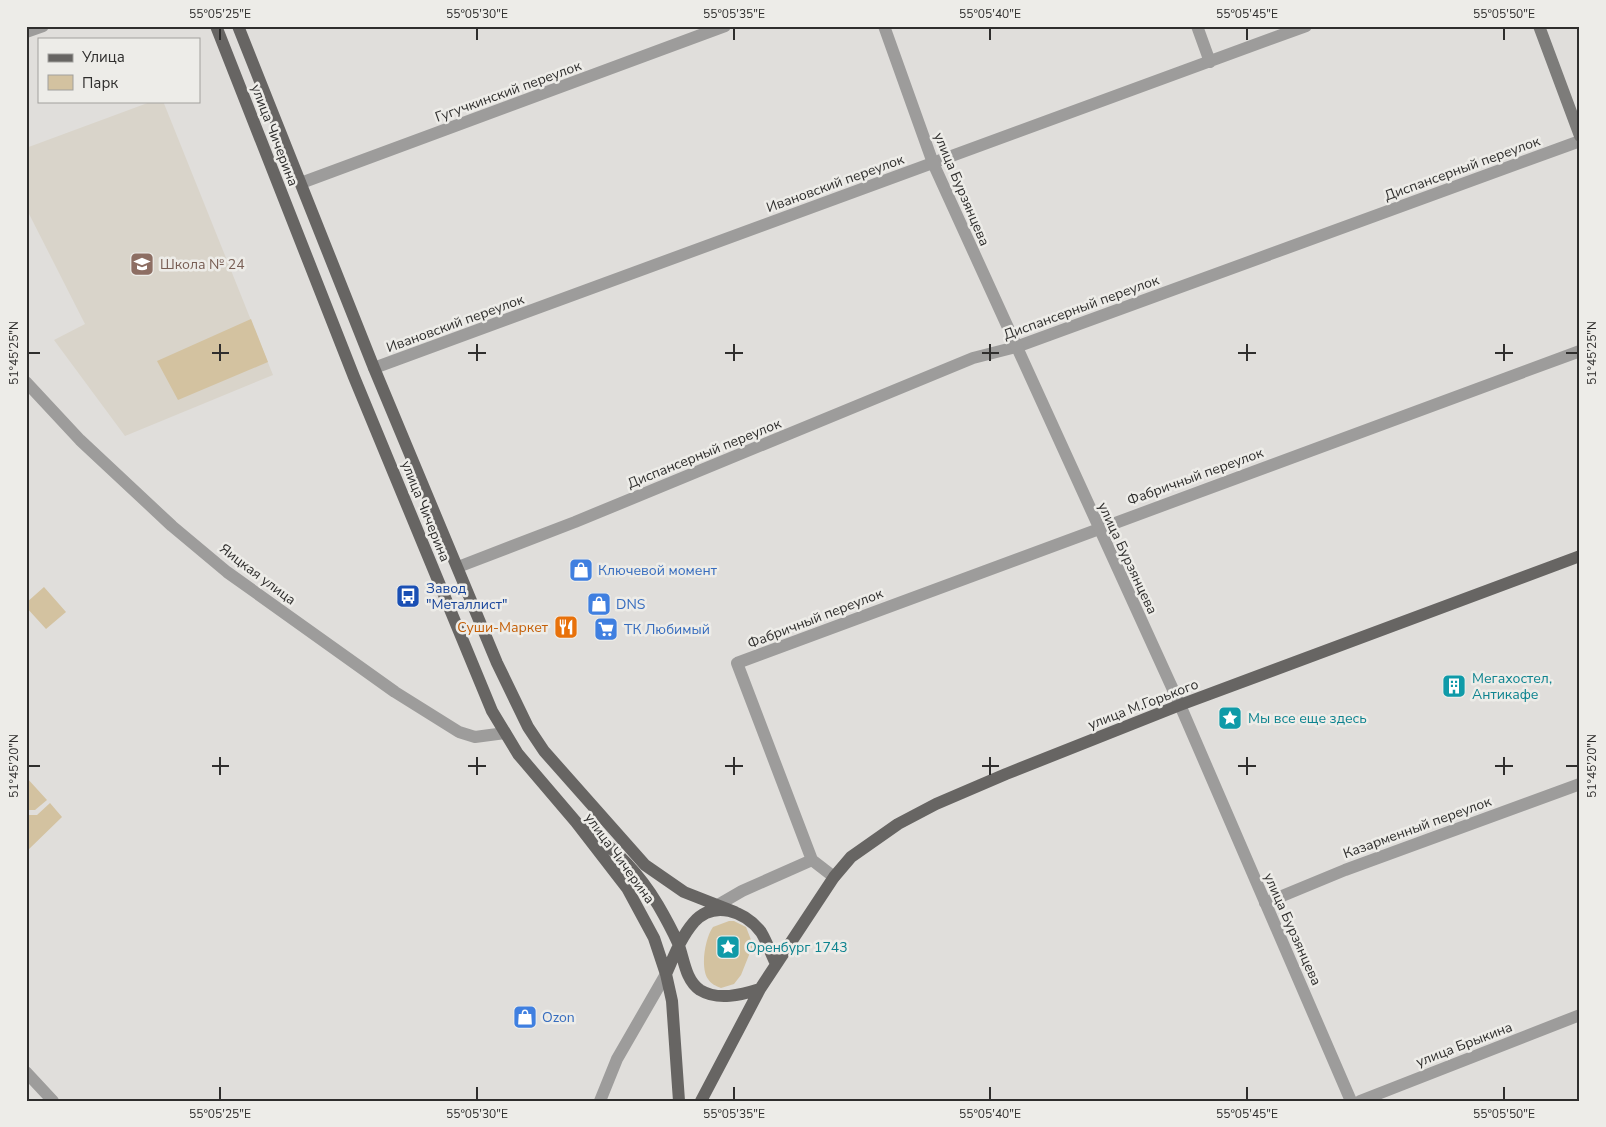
<svg xmlns="http://www.w3.org/2000/svg" width="1606" height="1127" font-family="'Nunito Sans',sans-serif">
<rect width="100%" height="100%" fill="#e0dedb"/>
<path fill="#d9d4ca" d="M 153,101 L 163,101 L 273,375 L 125,436 L 54,340 L 85,324 L 26,208 L 26,148 Z"/>
<path fill="#d3c2a0" d="M 251,319 L 268,362 L 178,400 L 157,361 Z
M 44,587 L 66,612 L 46,629 L 26,607 L 26,603 Z
M 26,777 L 47,800 L 35,810 L 26,810 Z
M 50,803 L 62,817 L 26,852 L 26,815 L 37,815 Z
M 729,921 L 734,921 L 746,927 L 753,945 L 741,975 L 734,984 L 721,988 C 716,986 711,984 708,979 C 700,968 705,938 713,927 Z"/>
<g fill="none" stroke-linecap="round" stroke-linejoin="round">
<path stroke="#9d9c9b" stroke-width="12" d="M 1197,26 L 1210,62
M 26,32 L 43,26
M 301,183 L 725,26
M 374,368 L 1306,26
M 26,382 L 80,440 L 172,526 L 227,572 L 395,692 L 459,732 L 475,737 L 505,733
M 458,567 L 575,522 L 973,358 L 1016,347 L 1580,141
M 1180,705 L 1351,1101
M 834,877 L 812,860 L 737,663 L 1580,351
M 1265,903 L 1345,870 L 1580,784
M 711,909 L 742,891 L 812,860
M 26,1072 L 53,1101
M 600,1101 L 617,1059 L 666,974
M 1360,1101 L 1580,1015"/>
<path stroke="#9d9c9b" stroke-width="12" d="M 884,26 L 933,163 L 1180,705"/>
<path stroke="#7d7c7a" stroke-width="12" d="M 1539,26 L 1580,136"/>
<path stroke="#676563" stroke-width="12" d="M 216,26 L 354,377 L 492,711 L 518,754 L 576,822 L 627,888 L 654,938 L 666,974 L 672,1001 L 679,1101
M 238,26 L 374,368 L 497,663 L 528,727 L 544,751 L 645,865 L 684,892 L 735,912
M 585,828 C 616,849 639,873 658,905 C 665,917 672,930 678,943 C 684,958 685,980 700,990 C 718,1001 741,995 760,989
M 666,974 C 674,956 681,937 694,922 C 714,900 745,911 761,932 C 767,942 771,954 776,964
M 701,1101 L 760,989 L 834,877 L 851,857 L 898,824 L 936,804 L 1006,774 L 1180,705 L 1580,556"/>
</g>
<path fill="none" stroke="#2f2e2d" stroke-width="2" d="M 220,28 L 220,40M 477,28 L 477,40M 734,28 L 734,40M 990,28 L 990,40M 1247,28 L 1247,40M 1504,28 L 1504,40M 220,344 L 220,361M 477,344 L 477,361M 734,344 L 734,361M 990,344 L 990,361M 1247,344 L 1247,361M 1504,344 L 1504,361M 28,353 L 40,353M 212,353 L 229,353M 468,353 L 486,353M 725,353 L 743,353M 982,353 L 999,353M 1238,353 L 1256,353M 1495,353 L 1513,353M 1566,353 L 1578,353M 220,757 L 220,775M 477,757 L 477,775M 734,757 L 734,775M 990,757 L 990,775M 1247,757 L 1247,775M 1504,757 L 1504,775M 28,766 L 40,766M 212,766 L 229,766M 468,766 L 486,766M 725,766 L 743,766M 982,766 L 999,766M 1238,766 L 1256,766M 1495,766 L 1513,766M 1566,766 L 1578,766M 220,1087 L 220,1100M 477,1087 L 477,1100M 734,1087 L 734,1100M 990,1087 L 990,1100M 1247,1087 L 1247,1100M 1504,1087 L 1504,1100"/>
<defs>
<g id="school-square" transform="scale(1.25)"><rect x="-9" y="-9" width="18" height="18" rx="4" fill="#8d6e63" stroke="#edece8"/><path d="M0-5L7-2L0 1L-7-2ZM-4 1L0 2.5L4 1V4Q0 6-4 4Z" fill="#fff"/></g>
<g id="shop-square" transform="scale(1.25)"><rect x="-9" y="-9" width="18" height="18" rx="4" fill="#3f7fe0" stroke="#edece8"/><path d="M-5-2.5h2.3a2.7 3.5 0 0 1 5.4 0H5L5.5 6h-11ZM-1.5-2.5h3a1.5 2.3 0 0 0-3 0Z" fill="#fff"/></g>
<g id="bus-square" transform="scale(1.25)"><rect x="-9" y="-9" width="18" height="18" rx="4" fill="#1a4fb4" stroke="#edece8"/><path d="M-5-6H5V4H4V6H2V4H-2V6H-4V4H-5ZM-3.5-4V0h7V-4ZM-3.5 1.2v1.5H-2V1.2ZM2 1.2v1.5H3.5V1.2Z" fill="#fff"/></g>
<g id="restaurant-square" transform="scale(1.25)"><rect x="-9" y="-9" width="18" height="18" rx="4" fill="#e8710a" stroke="#edece8"/><path d="M-5-6h1v4h1v-4h1v4h1v-4h1v5L-1.5 .5V6h-2V.5L-5-1ZM5-6V6H3V1.5H1.5Q1.5-4 5-6Z" fill="#fff"/></g>
<g id="supermarket-square" transform="scale(1.25)"><rect x="-9" y="-9" width="18" height="18" rx="4" fill="#3f7fe0" stroke="#edece8"/><path d="M-6-5.5h2.5l.6 2H6L4.5 2H-2.5L-4.4-4H-6ZM-1.5 3.2a1.3 1.3 0 1 0 .1 0ZM3 3.2a1.3 1.3 0 1 0 .1 0Z" fill="#fff"/></g>
<g id="building-square" transform="scale(1.25)"><rect x="-9" y="-9" width="18" height="18" rx="4" fill="#0f9aa8" stroke="#edece8"/><path d="M-4-6H4V6H1V3H-1V6H-4ZM-2.5-4.3h1.7v1.8h-1.7ZM.8-4.3h1.7v1.8H.8ZM-2.5-1h1.7V.8h-1.7ZM.8-1h1.7V.8H.8Z" fill="#fff"/></g>
<g id="sight-square" transform="scale(1.25)"><rect x="-9" y="-9" width="18" height="18" rx="4" fill="#0f9aa8" stroke="#edece8"/><path d="M0-6L1.8-2.2L6-1.7L2.9 1.2L3.7 5.4L0 3.3L-3.7 5.4L-2.9 1.2L-6-1.7L-1.8-2.2Z" fill="#fff"/></g>
</defs>
<g fill-rule="evenodd">
<use href="#school-square" x="142" y="264"/>
<use href="#shop-square" x="581" y="570"/>
<use href="#bus-square" x="408" y="596"/>
<use href="#shop-square" x="599" y="604"/>
<use href="#restaurant-square" x="566" y="627"/>
<use href="#supermarket-square" x="606" y="629"/>
<use href="#building-square" x="1454" y="686"/>
<use href="#sight-square" x="1230" y="718"/>
<use href="#sight-square" x="728" y="947"/>
<use href="#shop-square" x="525" y="1017"/>
</g>
<g text-anchor="middle" stroke-width="5" stroke-linejoin="round" paint-order="stroke">
<g font-size="14" fill="#2f2e2d" stroke="#edece8">
<text transform="translate(508 91) rotate(-20)" y="5">Гугучкинский переулок</text>
<text transform="translate(275 135) rotate(69)" y="5">улица Чичерина</text>
<text transform="translate(1462 168) rotate(-20)" y="5">Диспансерный переулок</text>
<text transform="translate(835 183) rotate(-20)" y="5">Ивановский переулок</text>
<text transform="translate(962 189) rotate(67)" y="5">улица Бурзянцева</text>
<text transform="translate(1081 307) rotate(-20)" y="5">Диспансерный переулок</text>
<text transform="translate(455 323) rotate(-20)" y="5">Ивановский переулок</text>
<text transform="translate(704 453) rotate(-22)" y="5">Диспансерный переулок</text>
<text transform="translate(1195 476) rotate(-20)" y="5">Фабричный переулок</text>
<text transform="translate(426 511) rotate(68)" y="5">улица Чичерина</text>
<text transform="translate(1128 558) rotate(65)" y="5">улица Бурзянцева</text>
<text transform="translate(258 574) rotate(37)" y="5">Яицкая улица</text>
<text transform="translate(815 618) rotate(-21)" y="5">Фабричный переулок</text>
<text transform="translate(1143 704) rotate(-21)" y="5">улица М.Горького</text>
<text transform="translate(1417 827) rotate(-20)" y="5">Казарменный переулок</text>
<text transform="translate(620 858) rotate(54)" y="5">улица Чичерина</text>
<text transform="translate(1293 929) rotate(66)" y="5">улица Бурзянцева</text>
<text transform="translate(1464 1044) rotate(-21)" y="5">улица Брыкина</text>
</g>
<g font-size="14" fill="#785e54" stroke="#edece8" text-anchor="start">
<text x="160" y="269">Школа № 24</text>
</g>
<g font-size="14" fill="#366cbe" stroke="#edece8" text-anchor="start">
<text x="598" y="575">Ключевой момент</text>
<text x="616" y="609">DNS</text>
<text x="624" y="634">ТК Любимый</text>
<text x="542" y="1022">Ozon</text>
</g>
<g font-size="14" fill="#164399" stroke="#edece8" text-anchor="start">
<text x="426" y="593">Завод<tspan x="426" dy="16">"Металлист"</tspan></text>
</g>
<g font-size="14" fill="#c56008" stroke="#edece8" text-anchor="end">
<text x="548" y="632">Суши-Маркет</text>
</g>
<g font-size="14" fill="#0d838f" stroke="#edece8" text-anchor="start">
<text x="1472" y="683">Мегахостел,<tspan x="1472" dy="16">Антикафе</tspan></text>
<text x="1248" y="723">Мы все еще здесь</text>
<text x="746" y="952">Оренбург 1743</text>
</g>
</g>
<rect width="1606" height="1127" fill="none" stroke="#edece8" stroke-width="55"/>
<rect x="38" y="38" width="162" height="65" fill="#edece8" stroke="#a1a09d"/>
<rect x="48" y="54" width="25" height="8" fill="#676563" stroke="#a1a09d"/>
<text x="82" y="62" font-size="15" fill="#2f2e2d">Улица</text>
<rect x="48" y="75" width="25" height="15" fill="#d3c2a0" stroke="#a1a09d"/>
<text x="82" y="88" font-size="15" fill="#2f2e2d">Парк</text>
<rect x="28" y="28" width="1550" height="1072" fill="none" stroke="#2f2e2d" stroke-width="2"/>
<g font-size="12" text-anchor="middle" fill="#2f2e2d">
<text x="220" y="18">55°05'25"E</text>
<text x="477" y="18">55°05'30"E</text>
<text x="734" y="18">55°05'35"E</text>
<text x="990" y="18">55°05'40"E</text>
<text x="1247" y="18">55°05'45"E</text>
<text x="1504" y="18">55°05'50"E</text>
<text transform="translate(14 353) rotate(-90)" y="4">51°45'25"N</text>
<text transform="translate(1592 353) rotate(-90)" y="4">51°45'25"N</text>
<text transform="translate(14 766) rotate(-90)" y="4">51°45'20"N</text>
<text transform="translate(1592 766) rotate(-90)" y="4">51°45'20"N</text>
<text x="220" y="1118">55°05'25"E</text>
<text x="477" y="1118">55°05'30"E</text>
<text x="734" y="1118">55°05'35"E</text>
<text x="990" y="1118">55°05'40"E</text>
<text x="1247" y="1118">55°05'45"E</text>
<text x="1504" y="1118">55°05'50"E</text>
</g>
</svg>
